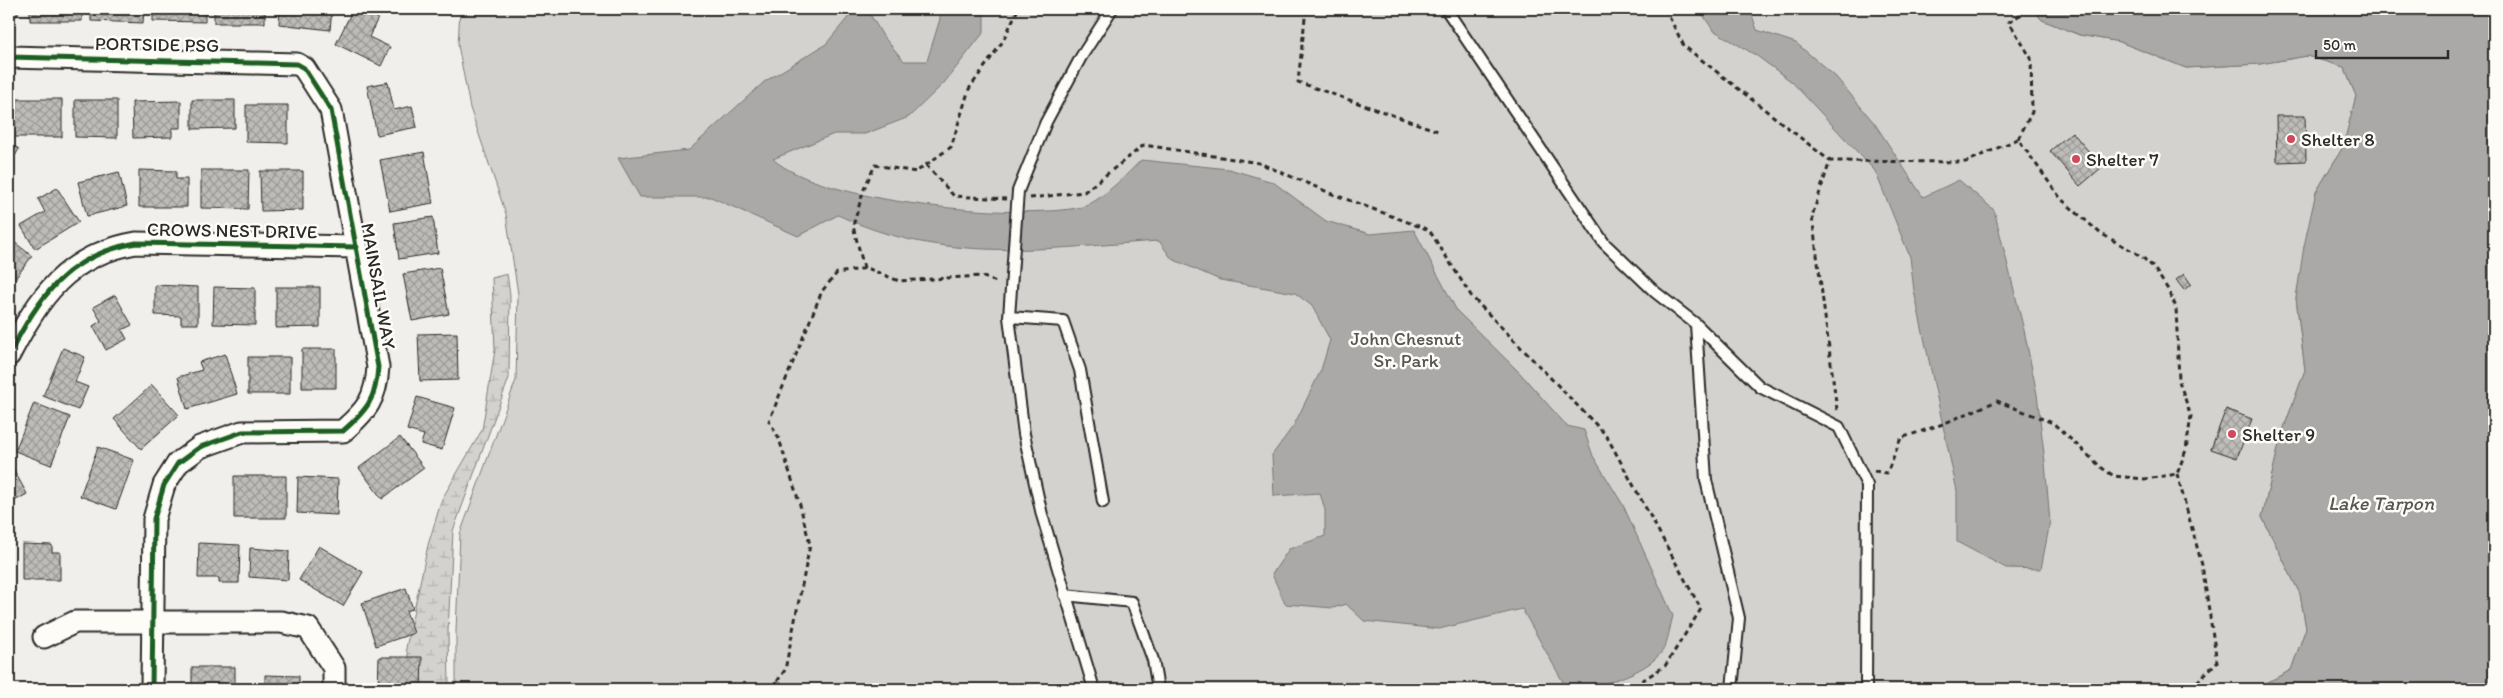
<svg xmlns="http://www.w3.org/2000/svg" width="2503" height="698" font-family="Itim,sans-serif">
<defs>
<pattern id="wetland-marsh" width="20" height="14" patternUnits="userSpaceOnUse" patternTransform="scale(1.25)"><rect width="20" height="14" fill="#d3d2cf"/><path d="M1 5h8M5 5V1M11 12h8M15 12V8" fill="none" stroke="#b5b4b2"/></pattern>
<pattern id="building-cross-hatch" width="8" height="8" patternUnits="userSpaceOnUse" patternTransform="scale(1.25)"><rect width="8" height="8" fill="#bdbcb8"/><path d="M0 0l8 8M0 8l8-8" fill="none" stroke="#9a9996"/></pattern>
</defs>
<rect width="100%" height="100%" fill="#f0efeb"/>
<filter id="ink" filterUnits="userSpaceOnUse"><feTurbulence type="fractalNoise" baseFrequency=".02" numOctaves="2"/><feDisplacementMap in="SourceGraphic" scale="10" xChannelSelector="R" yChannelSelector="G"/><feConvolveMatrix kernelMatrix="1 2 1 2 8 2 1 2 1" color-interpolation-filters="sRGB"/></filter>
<g filter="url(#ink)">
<path fill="url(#wetland-marsh)" stroke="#7f7e7d" d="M 507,274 L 510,295 L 509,378 L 453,531 L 448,631 L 449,689 L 417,689 L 406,648 L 428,545 L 442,499 L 482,430 L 495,350 L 492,278 Z"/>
<path fill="#d3d2cf" stroke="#7f7e7d" d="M 460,9 L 2033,9 L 2042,20 L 2079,35 L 2120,42 L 2186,68 L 2260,64 L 2307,56 L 2344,67 L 2356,96 L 2343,147 L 2316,192 L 2296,298 L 2305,370 L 2281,436 L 2262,517 L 2300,594 L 2306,628 L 2291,670 L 2255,689 L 456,689 L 456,631 L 460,534 L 516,380 L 518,294 L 506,214 L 470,108 L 458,45 Z"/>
<path fill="#aaa9a7" stroke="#777775" d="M 855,9 L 867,9 L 883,36 L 904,61 L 927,61 L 940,19 L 940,9 L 984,9 L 984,32 L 944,83 L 909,117 L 865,134 L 834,134 L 773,159 C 821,203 1018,221 1082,207 C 1097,204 1130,172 1141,160 L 1229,169 L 1273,182 L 1326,221 L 1370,234 L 1414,230 L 1457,311 L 1519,372 L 1567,426 L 1584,430 L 1593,456 L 1623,505 L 1673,616 C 1670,626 1668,642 1663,650 C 1648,674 1593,689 1567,689 L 1522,609 L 1439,629 L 1364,621 L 1346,604 L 1333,608 L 1285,604 L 1272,574 L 1289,549 L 1325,536 L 1325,510 L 1320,493 L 1274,496 L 1272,455 L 1294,425 L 1321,370 L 1330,340 L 1312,306 L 1295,293 L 1220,280 L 1172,259 L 1159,241 C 1047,248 943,265 838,215 L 798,236 L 711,197 L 640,197 L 618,158 L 689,150 L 764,82 L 826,44 Z
M 1699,9 L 1750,9 L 1757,30 L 1796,43 L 1836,77 L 1875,124 L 1923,197 L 1959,180 L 1994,210 L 2024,330 L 2037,394 L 2045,462 L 2050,522 L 2041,569 L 2006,568 L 1957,542 L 1957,491 L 1914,291 L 1910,257 L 1875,171 L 1792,82 L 1757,56 L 1713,30 Z
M 2033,9 L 2494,9 L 2494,689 L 2255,689 L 2291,670 L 2306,628 L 2300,594 L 2262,517 L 2281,436 L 2305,370 L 2296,298 L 2304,246 L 2316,192 L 2343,147 L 2356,96 L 2344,67 L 2307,56 L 2260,64 L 2186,68 L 2120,42 L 2080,35 L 2042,20 Z"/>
<path fill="url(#building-cross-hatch)" stroke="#2b2b2b" d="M 9,9 L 17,9 L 19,15 L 9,18 Z
M 30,9 L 82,9 L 82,21 L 30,21 Z
M 91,9 L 144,9 L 143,23 L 91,21 Z
M 153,9 L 205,9 L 205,22 L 153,21 Z
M 214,9 L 265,9 L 265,23 L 214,23 Z
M 280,9 L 332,9 L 330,30 L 279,24 Z
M 353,9 L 359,9 L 378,18 L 369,37 L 390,47 L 381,66 L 336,44 Z
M 388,82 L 394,110 L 412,106 L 417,127 L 377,135 L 367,86 Z
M 14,99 L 62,99 L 62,137 L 13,137 Z
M 75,100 L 117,100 L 117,138 L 75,137 Z
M 192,100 L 235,100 L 235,128 L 192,129 Z
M 181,101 L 181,128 L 172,128 L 172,137 L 133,138 L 132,102 Z
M 246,105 L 288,105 L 288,143 L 246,142 Z
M 2276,116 L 2305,116 L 2306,161 L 2277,162 Z
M 2072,132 L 2102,167 L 2080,186 L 2050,151 Z
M 9,143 L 19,149 L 9,166 Z
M 424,152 L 433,203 L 390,211 L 380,160 Z
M 139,170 L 176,171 L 176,179 L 187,179 L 187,207 L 139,207 Z
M 201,170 L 249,170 L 248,209 L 201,208 Z
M 260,171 L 303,171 L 303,210 L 261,211 Z
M 119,172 L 127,206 L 87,216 L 78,182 Z
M 57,188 L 79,222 L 35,249 L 21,226 L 45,212 L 38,199 Z
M 433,217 L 438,253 L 399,259 L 394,223 Z
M 9,238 L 32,256 L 9,287 Z
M 440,268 L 449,314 L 412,321 L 403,274 Z
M 2184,274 L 2191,284 L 2184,290 L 2176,280 Z
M 155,285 L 198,287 L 198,324 L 181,324 L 181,316 L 155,315 Z
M 214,287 L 255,288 L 255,325 L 213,324 Z
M 276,287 L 320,287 L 320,327 L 276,328 Z
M 115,295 L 132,325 L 122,330 L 127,339 L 106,350 L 93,326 L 101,321 L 93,307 Z
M 457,333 L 458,380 L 420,381 L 418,334 Z
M 63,348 L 85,357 L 75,382 L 88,387 L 78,410 L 43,396 Z
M 302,349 L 336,349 L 336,388 L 302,388 Z
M 225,354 L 237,394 L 187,409 L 178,377 L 202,370 L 199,362 Z
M 248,357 L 290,357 L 290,394 L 248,394 Z
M 152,385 L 179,415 L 141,449 L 114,419 Z
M 417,397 L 455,408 L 442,450 L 421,444 L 424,435 L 407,430 Z
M 34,403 L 70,417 L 51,465 L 15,451 Z
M 2226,409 L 2252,419 L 2237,458 L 2211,449 Z
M 400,437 L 424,468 L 382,499 L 359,468 Z
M 98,447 L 134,460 L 116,509 L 80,496 Z
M 9,461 L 27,494 L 9,504 Z
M 234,476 L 286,476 L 286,518 L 234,518 Z
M 298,477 L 338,479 L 337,515 L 297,513 Z
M 199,543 L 240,545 L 239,583 L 219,583 L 219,578 L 198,578 Z
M 22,544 L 52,545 L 52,552 L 60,552 L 60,580 L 22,580 Z
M 319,546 L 363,572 L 343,606 L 299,580 Z
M 250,548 L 289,551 L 288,580 L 249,577 Z
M 406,588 L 413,609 L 406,611 L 414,633 L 376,646 L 362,603 Z
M 379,657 L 422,657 L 421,689 L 378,689 Z
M 192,667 L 235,667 L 235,689 L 192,689 Z
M 265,675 L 299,676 L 299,689 L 265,689 Z
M 75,684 L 112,686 L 112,689 L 75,689 Z"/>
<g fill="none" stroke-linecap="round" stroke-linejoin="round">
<g stroke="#2b2b2b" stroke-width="14">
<path id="service" d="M 1446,9 L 1604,243 L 1655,292 L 1696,324 L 1760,387 L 1839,427 L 1867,485 L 1866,689
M 1009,317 L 1063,321 L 1080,370 L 1103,502
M 1696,324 L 1706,480 L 1739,618 L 1732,689
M 1065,595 L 1132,602 L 1153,660 L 1158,689
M 1094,689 L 1042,515 L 1024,434 L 1009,317 L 1018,191 L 1046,122 L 1081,57 L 1112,9"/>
</g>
<g stroke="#2b2b2b" stroke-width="25">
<path id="minor" d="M 9,57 L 297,64 L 304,68 L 331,110 L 378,367 C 376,399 367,410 343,431 L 242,432 L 200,447 L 178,463 L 164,485 L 154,519 L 152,689
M 9,355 C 39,297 67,255 136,243 L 357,247
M 44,637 L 75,622 L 281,622 L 308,628 L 334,668 L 334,689"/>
</g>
<path stroke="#2b2b2b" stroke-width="3" stroke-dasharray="5 4" stroke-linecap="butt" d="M 1306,9 L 1298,82 L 1438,131
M 1665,9 L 1684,46 L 1830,161
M 926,165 L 954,196 L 1006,199
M 1030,198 L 1084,192 L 1144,145 L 1259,163 L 1330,193 L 1429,230 L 1472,297 L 1606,435 L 1701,609 L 1665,666 L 1629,689
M 864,268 L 853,226 L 864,189 L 875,165 L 916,172 L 951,147 L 969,89 L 1003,41 L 1018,9
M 1837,410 L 1812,216 L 1830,161 L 1966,162 L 2018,139
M 1874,471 L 1887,473 L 1901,438 L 1940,425 L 1997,401 L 2053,423 L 2102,468 L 2114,476 L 2145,479 L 2177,474 L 2186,450 L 2191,416 L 2179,381 L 2176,307 L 2167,288 L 2154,268 L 2141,256 L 2100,233 L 2061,199 L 2018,139 L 2032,112 L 2031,58 L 2009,22 L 2029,9
M 2177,474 L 2202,565 L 2217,662 L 2190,689
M 772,689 L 785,670 L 810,545 L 800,505 L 779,439 L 769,421 L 822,291 L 837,273 L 867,268 L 899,281 L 981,276 L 999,283"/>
<use href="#service" stroke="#fdfcf7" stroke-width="10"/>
<use href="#minor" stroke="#fdfcf7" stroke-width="21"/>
<g stroke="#fdfcf7" stroke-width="8">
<path id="cycleway" d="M 9,57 L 297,64 L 304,68 L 331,110 L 378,367 C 376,399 367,410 343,431 L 242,432 L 200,447 L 178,463 L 164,485 L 154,519 L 152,689
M 9,355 C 39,297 67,255 136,243 L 357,247"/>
</g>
<use href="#cycleway" stroke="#1b5e20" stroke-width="5"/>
</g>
</g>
<g fill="#d1495b" stroke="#fdfcf7" stroke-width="2">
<circle cx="2291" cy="139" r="5"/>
<circle cx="2076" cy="159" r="5"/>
<circle cx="2232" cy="434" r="5"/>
</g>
<g text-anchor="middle" stroke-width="5" stroke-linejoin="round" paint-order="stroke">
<g font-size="19" fill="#2b2b2b" stroke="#fdfcf7">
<text transform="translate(157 44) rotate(1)" y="7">PORTSIDE PSG</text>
<text transform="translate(232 230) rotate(1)" y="7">CROWS NEST DRIVE</text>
<text transform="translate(379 286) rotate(80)" y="7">MAINSAIL WAY</text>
</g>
<g font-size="19" fill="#2b2b2b" stroke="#fdfcf7" text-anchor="start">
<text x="2301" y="146">Shelter 8</text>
<text x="2086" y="166">Shelter 7</text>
<text x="2242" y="441">Shelter 9</text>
</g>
<g font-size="19" fill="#555554" stroke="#fdfcf7">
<text x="1406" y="345">John Chesnut<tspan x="1406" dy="22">Sr. Park</tspan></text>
</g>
<g font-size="20" font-style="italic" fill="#575756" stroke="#fdfcf7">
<text x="2381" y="510">Lake Tarpon</text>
</g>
</g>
<rect width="2503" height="698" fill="none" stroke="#fdfcf7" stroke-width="30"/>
<rect x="15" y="15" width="2473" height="668" fill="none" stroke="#2b2b2b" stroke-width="2" filter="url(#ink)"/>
<path d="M2316 50v8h132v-8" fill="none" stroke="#2b2b2b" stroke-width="2.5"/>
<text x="2323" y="50" font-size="15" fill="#2b2b2b" stroke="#fdfcf7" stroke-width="4" paint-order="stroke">50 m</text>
</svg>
